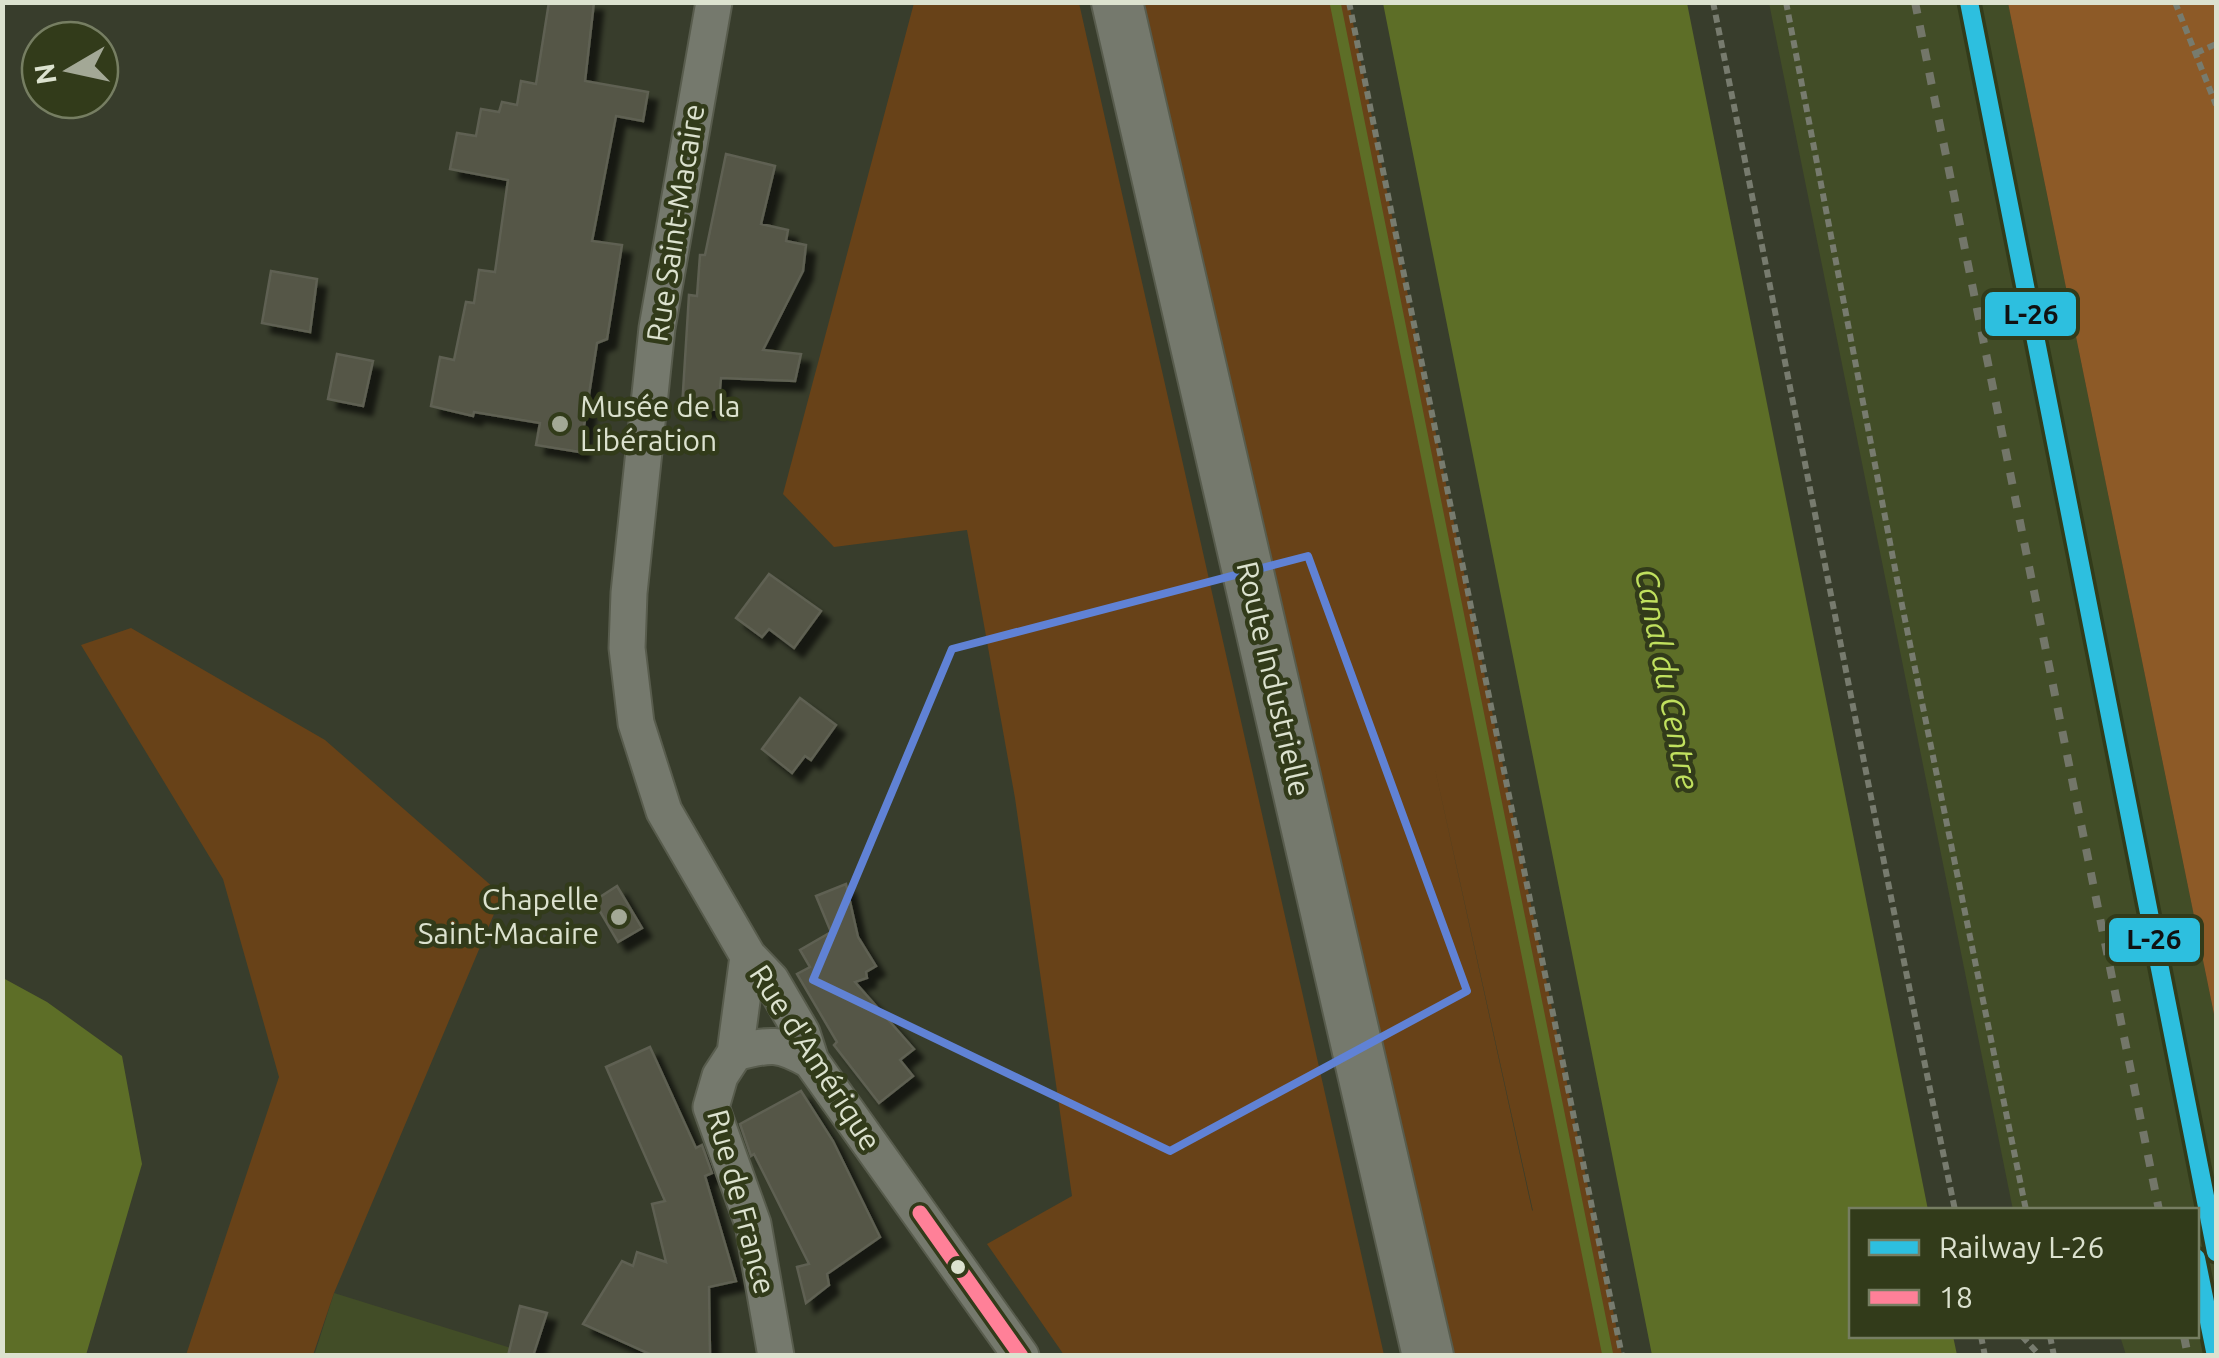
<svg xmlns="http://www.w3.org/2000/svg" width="2219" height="1358" font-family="Ubuntu,sans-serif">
<defs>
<filter id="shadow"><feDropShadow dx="9" dy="9" stdDeviation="2.5" flood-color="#0009"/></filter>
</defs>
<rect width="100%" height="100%" fill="#383d2c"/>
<path fill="#424d27" d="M 1769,3 L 2008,3 L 2216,1024 L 2216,1355 L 2126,1355 L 2120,1336 L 2196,1336 L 2196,1210 L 2013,1210 Z
M 334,1293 L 524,1352 L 523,1356 L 314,1356 Z"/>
<path fill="#684218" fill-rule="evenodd" d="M 914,3 L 1079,3 L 1384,1355 L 1064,1355 L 987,1244 L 1072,1196 L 1015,798 L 967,530 L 834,547 L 783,494 Z
M 1117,3 L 1349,3 L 1622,1355 L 1428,1355 ZM 1433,760 L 1533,1211 L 1532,1210 Z
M 131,628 L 325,740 L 502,895 L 334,1293 L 313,1355 L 186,1355 L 279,1077 L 223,879 L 81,645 Z"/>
<path fill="#8d5a27" d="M 2008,3 L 2216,3 L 2216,1024 Z"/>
<path fill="#5d6e27" d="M 1383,3 L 1687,3 L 1928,1210 L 1852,1210 L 1852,1336 L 1953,1336 L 1957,1355 L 1652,1355 Z
M 3,978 L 47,1002 L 122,1056 L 142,1164 L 86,1355 L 3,1355 Z"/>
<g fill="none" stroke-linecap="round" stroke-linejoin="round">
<path stroke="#5d6e27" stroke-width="11" d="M 1335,2 L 1608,1356"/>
</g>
<path fill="#545647" stroke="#5f6152" stroke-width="2.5" filter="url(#shadow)" d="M 549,2 L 594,2 L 585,81 L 648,92 L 643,121 L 616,116 L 602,189 L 592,241 L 622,245 L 607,339 L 597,343 L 580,452 L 536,445 L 540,423 L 474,412 L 473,416 L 431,406 L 440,357 L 454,360 L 466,302 L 474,303 L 479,270 L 495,272 L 508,180 L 450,169 L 457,133 L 476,136 L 481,109 L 499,112 L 502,102 L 517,105 L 521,81 L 536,84 Z
M 726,154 L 775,166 L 761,224 L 788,230 L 786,241 L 806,245 L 803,271 L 763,350 L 801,354 L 795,381 L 721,378 L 718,410 L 682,408 L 689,295 L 697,296 L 700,255 L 705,255 Z
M 271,271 L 317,279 L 310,332 L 262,323 Z
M 337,354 L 373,361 L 363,406 L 328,399 Z
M 769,574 L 821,611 L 794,648 L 769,629 L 762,637 L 736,618 Z
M 800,698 L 836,725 L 811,760 L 805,756 L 792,773 L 762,749 Z
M 846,884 L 858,937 L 876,966 L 866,972 L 867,978 L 855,982 L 914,1049 L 900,1060 L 913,1076 L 879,1103 L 834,1045 L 837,1042 L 797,974 L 810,967 L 800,950 L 831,932 L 816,896 Z
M 617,886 L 642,928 L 618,942 L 598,908 L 600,897 Z
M 650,1047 L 696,1148 L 702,1145 L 712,1173 L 705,1176 L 736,1281 L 709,1287 L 710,1356 L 654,1356 L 583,1324 L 622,1261 L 633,1266 L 637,1252 L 666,1262 L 652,1204 L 665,1201 L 606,1067 Z
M 801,1091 L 833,1141 L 880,1237 L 827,1274 L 829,1285 L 806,1303 L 797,1267 L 809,1264 L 754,1154 L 751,1156 L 740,1124 Z
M 520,1306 L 547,1313 L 533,1356 L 508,1356 Z"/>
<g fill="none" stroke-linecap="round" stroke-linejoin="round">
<g stroke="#585c4d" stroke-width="39">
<path id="minor" d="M 714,2 L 657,328 L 629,593 L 627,648 L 636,723 L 664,811 L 748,956 L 771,980 L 802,1033 L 811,1061 L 1021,1356
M 748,956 L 735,1053 L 720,1076 L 711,1107 L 753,1224 L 776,1356
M 735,1053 C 770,1044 779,1042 811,1061"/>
</g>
<g stroke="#585c4d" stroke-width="54">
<path id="secondary" d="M 1117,2 L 1428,1356"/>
</g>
<path stroke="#777b6e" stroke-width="6" stroke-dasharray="8 5" stroke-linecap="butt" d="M 1349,2 L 1622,1356
M 1713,2 C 1795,405 1871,808 1955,1210
M 1786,2 L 1902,605 L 2026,1210
M 2175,2 L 2216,105
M 2196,53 L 2216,44
M 1981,1336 L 1985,1356
M 2022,1336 L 2040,1356
M 2050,1336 L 2054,1356"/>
<use href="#minor" stroke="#75796d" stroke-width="35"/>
<use href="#secondary" stroke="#75796d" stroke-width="50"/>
<path stroke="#737669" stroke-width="8" stroke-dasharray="12 12" stroke-linecap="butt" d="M 1915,2 L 2159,1210
M 2184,1336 L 2188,1356"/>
<g stroke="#323b1a" stroke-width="22">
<path id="bus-1" d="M 920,1213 L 1021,1356"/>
</g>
<use href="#bus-1" stroke="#ff8098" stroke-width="15"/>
<g stroke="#323b1a" stroke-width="25">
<path id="rail-1" d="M 1969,2 L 2216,1252
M 2196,1258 L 2216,1356"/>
</g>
<use href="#rail-1" stroke="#2dbfdf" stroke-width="18"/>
</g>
<path fill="none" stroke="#6082d5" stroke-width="8" stroke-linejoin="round" d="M 1308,556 L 1467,991 L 1170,1151 L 813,980 L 952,649 Z"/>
<g fill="#a3a896" stroke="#323b1a" stroke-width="4">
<circle cx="560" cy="424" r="10"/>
<circle cx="619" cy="917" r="10"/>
</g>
<circle fill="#dce2cf" stroke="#323b1a" stroke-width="4" cx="958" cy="1267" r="9"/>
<g text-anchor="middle" stroke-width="9" stroke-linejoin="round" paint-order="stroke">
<g font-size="30" fill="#dce2cf" stroke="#323b1a">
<text transform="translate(676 223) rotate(-81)" y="10">Rue Saint-Macaire</text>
<text transform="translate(1273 679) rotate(77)" y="10">Route Industrielle</text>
<text transform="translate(815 1058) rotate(57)" y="10">Rue d'Amérique</text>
<text transform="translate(741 1202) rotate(75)" y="10">Rue de France</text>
</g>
<g font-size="30" fill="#dce2cf" stroke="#323b1a" text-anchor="start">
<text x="580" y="417">Musée de la<tspan x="580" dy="34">Libération</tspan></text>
<text x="599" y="910" text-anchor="end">Chapelle<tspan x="599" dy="34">Saint-Macaire</tspan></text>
</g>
<g font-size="32" font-style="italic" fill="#c0e05e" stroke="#323b1a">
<text transform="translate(1667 679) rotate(79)" y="11">Canal du Centre</text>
</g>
</g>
<g stroke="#323b1a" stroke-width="4">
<rect x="1983" y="290" width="95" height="48" rx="10" fill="#2dbfdf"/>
<rect x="2107" y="916" width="95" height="48" rx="10" fill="#2dbfdf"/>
</g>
<g font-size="28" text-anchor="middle" font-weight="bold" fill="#111">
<text x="2031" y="324">L-26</text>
<text x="2154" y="949">L-26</text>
</g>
<rect width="2219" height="1358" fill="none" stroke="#dce2cf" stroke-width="10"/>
<rect x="1849" y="1208" width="350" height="130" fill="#323b1a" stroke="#767e62" stroke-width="2.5"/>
<rect x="1869" y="1240" width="50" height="15" fill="#2dbfdf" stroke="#767e62" stroke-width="2.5"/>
<text x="1939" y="1258" font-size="30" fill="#dce2cf">Railway L-26</text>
<rect x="1869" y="1290" width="50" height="15" fill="#ff8098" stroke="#767e62" stroke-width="2.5"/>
<text x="1939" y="1308" font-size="30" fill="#dce2cf">18</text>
<g transform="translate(70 70) rotate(261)"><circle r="48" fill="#323b1a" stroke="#767e62" stroke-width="2.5"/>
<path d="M0-8L18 38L0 25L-18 38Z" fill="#a3a896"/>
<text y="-15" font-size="28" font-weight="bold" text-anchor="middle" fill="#dce2cf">N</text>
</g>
</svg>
